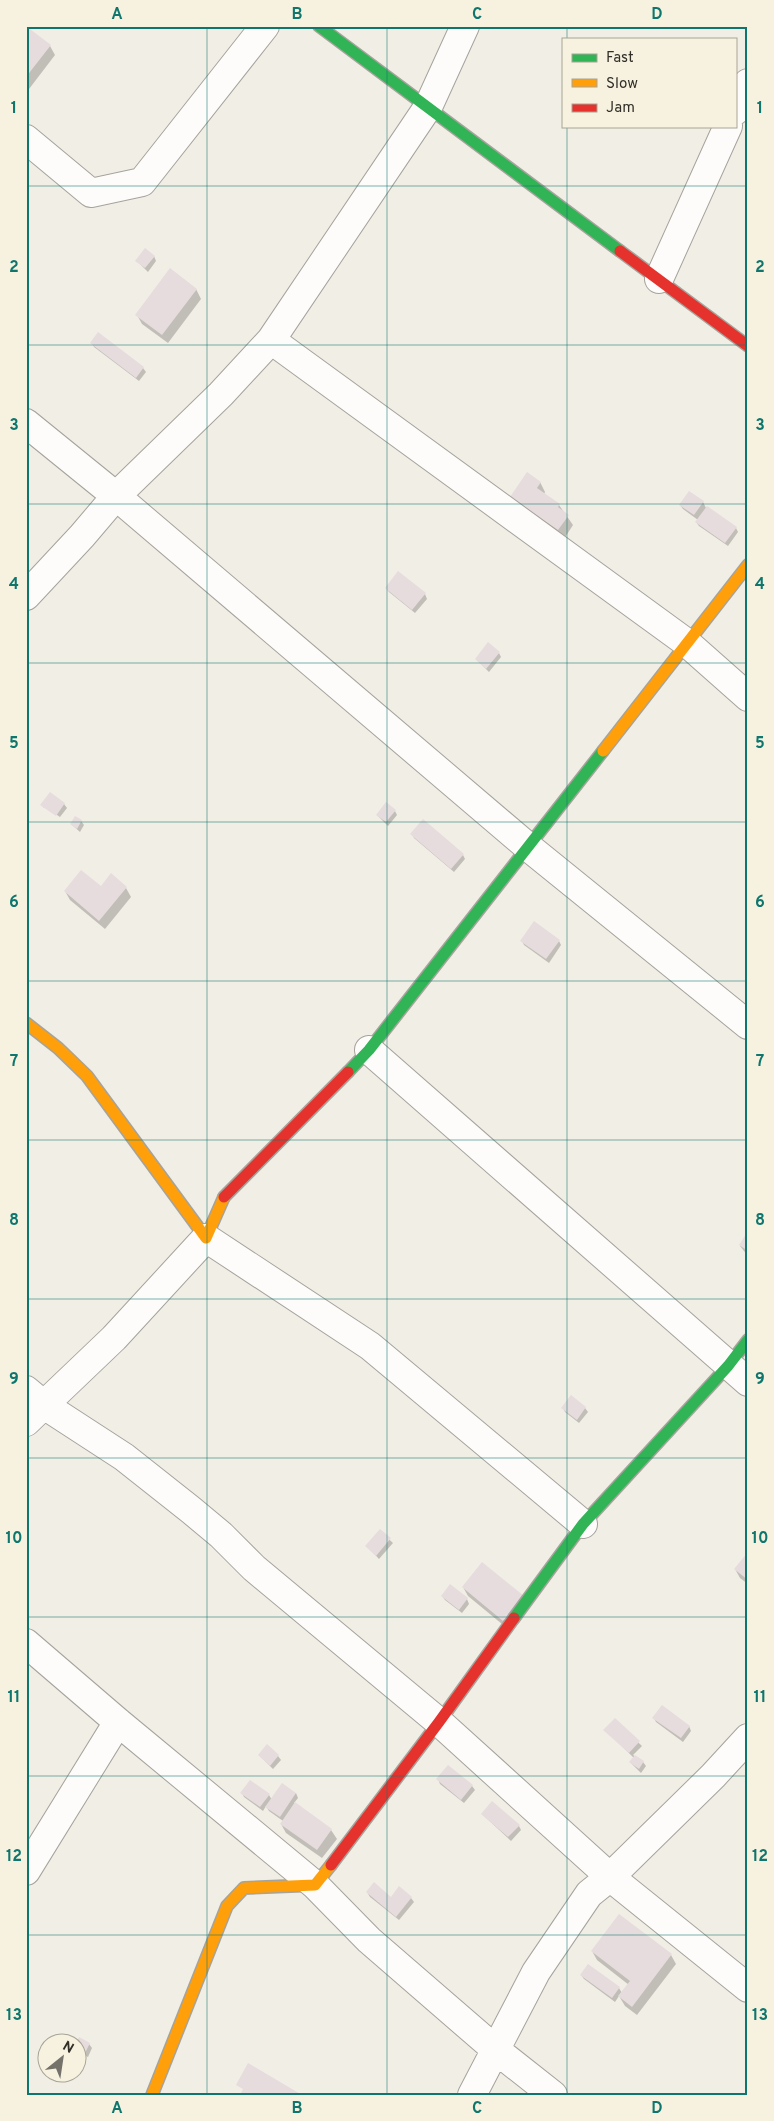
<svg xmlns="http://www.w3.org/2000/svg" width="774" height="2121" font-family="Overpass,sans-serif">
<rect width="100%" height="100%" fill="#f1eee5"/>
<path fill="#0003" d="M 26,28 L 50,46 L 55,55 L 26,93 Z
M 154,256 L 156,261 L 148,272 L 137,261 Z
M 196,289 L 201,299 L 168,343 L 142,324 L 137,315 Z
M 92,343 L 143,368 L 146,372 L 139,381 L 94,347 Z
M 540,482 L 545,492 L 544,494 L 559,505 L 573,525 L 564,539 L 516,505 L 511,497 Z
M 703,502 L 706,508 L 736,528 L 738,532 L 728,546 L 699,526 L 696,522 L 698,520 L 683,509 L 680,505 Z
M 386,588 L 425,594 L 427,599 L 415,613 L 389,592 Z
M 499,653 L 501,657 L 489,672 L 476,659 Z
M 64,804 L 67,808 L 60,817 L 44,806 L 44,808 L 42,805 Z
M 395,811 L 397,815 L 388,826 L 377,815 Z
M 81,821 L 84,825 L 80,832 L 71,824 Z
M 412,834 L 463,855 L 465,859 L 454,872 L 414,838 Z
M 101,887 L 126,888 L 131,897 L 105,929 L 70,900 L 65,891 Z
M 522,941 L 559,941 L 561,945 L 549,963 L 524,945 Z
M 748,1234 L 748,1256 L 740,1246 Z
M 563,1408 L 585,1408 L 588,1412 L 579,1423 L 565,1412 Z
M 380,1531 L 393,1543 L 379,1559 L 367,1546 Z
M 748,1554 L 748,1584 L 740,1578 L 735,1569 Z
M 482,1563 L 508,1629 L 468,1596 L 463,1587 Z
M 442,1596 L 467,1599 L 469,1604 L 462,1613 L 445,1600 Z
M 654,1718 L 689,1726 L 691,1731 L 683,1742 L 656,1722 Z
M 615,1720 L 642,1746 L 633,1755 L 643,1762 L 646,1766 L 641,1773 L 631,1763 L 634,1758 L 605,1730 Z
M 259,1755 L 278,1756 L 281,1760 L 273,1769 Z
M 448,1767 L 472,1786 L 475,1790 L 464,1803 L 440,1784 L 438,1779 Z
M 242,1793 L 269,1795 L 272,1800 L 296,1793 L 298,1798 L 294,1803 L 331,1830 L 337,1839 L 322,1858 L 286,1833 L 281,1824 L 283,1821 L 269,1811 L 266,1806 L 263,1811 L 244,1797 Z
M 482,1814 L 519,1826 L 521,1830 L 511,1841 Z
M 367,1892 L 391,1898 L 411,1898 L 414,1902 L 399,1920 L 370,1897 Z
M 592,1951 L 671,1955 L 676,1964 L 637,2015 L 625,2006 L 619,1996 L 615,2002 L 584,1979 L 581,1975 L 588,1965 L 619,1988 L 622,1993 L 629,1985 L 597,1960 Z
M 77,2044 L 89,2044 L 92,2048 L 88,2057 L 78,2052 Z"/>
<path fill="#e6dbdd" d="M 26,26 L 51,45 L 26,77 Z
M 145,248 L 155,256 L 145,268 L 135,261 Z
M 170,268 L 197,289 L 162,335 L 135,315 Z
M 98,332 L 144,367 L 136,378 L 90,343 Z
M 527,472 L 541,482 L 537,488 L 560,504 L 558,507 L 569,515 L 558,530 L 510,497 Z
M 689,491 L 704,501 L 694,515 L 679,505 Z
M 707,506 L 737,527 L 725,543 L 695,522 Z
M 398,571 L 426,593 L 412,610 L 385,588 Z
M 488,642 L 500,652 L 486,669 L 475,659 Z
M 50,792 L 65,803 L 56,816 L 40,805 Z
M 386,802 L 396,810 L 386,822 L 376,815 Z
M 75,816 L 82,820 L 77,829 L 70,824 Z
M 423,819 L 464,854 L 451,869 L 410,834 Z
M 81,870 L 101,886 L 111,873 L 127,887 L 99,921 L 64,891 Z
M 534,921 L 560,940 L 546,959 L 520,941 Z
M 748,1231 L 748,1251 L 739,1245 Z
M 571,1395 L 586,1407 L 577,1420 L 561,1408 Z
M 380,1529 L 391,1538 L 376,1556 L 365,1546 Z
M 748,1552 L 748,1580 L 734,1569 Z
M 482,1562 L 524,1596 L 503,1621 L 462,1587 Z
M 450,1584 L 468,1598 L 459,1610 L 441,1596 Z
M 662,1705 L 690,1726 L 681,1738 L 652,1718 Z
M 615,1718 L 640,1741 L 629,1753 L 603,1730 Z
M 267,1744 L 279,1755 L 270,1766 L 258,1755 Z
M 635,1755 L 644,1761 L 639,1769 L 629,1762 Z
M 448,1765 L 473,1785 L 461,1800 L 436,1779 Z
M 250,1780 L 270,1794 L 260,1807 L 240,1793 Z
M 282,1783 L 296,1793 L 280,1817 L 265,1807 Z
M 492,1801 L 520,1825 L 508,1837 L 481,1814 Z
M 295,1802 L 332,1829 L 317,1850 L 280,1824 Z
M 374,1882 L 391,1897 L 399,1886 L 412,1897 L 396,1917 L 366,1892 Z
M 619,1914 L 672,1954 L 632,2007 L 618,1996 L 630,1981 L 591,1951 Z
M 588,1964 L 620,1987 L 612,1998 L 580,1975 Z
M 79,2037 L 90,2043 L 85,2053 L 78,2049 L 78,2044 L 76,2044 Z
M 248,2063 L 302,2095 L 240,2095 L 243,2089 L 236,2085 Z"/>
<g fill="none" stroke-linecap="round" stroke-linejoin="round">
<g stroke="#a5a39c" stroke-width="30">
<path id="street" d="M 735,111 L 748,83
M 26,139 L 91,193 L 142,182 L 265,26
M 659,279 L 728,126
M 271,340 L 687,643 L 748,697
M 26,423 L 116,496 L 527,846 L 748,1025
M 26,596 L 82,536 L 116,496 L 221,394 L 271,340 L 428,107 L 465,26
M 369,1050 L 748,1382
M 26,1390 L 44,1405 L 124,1457 L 191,1510 L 221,1535 L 254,1568 L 439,1722 L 610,1877 L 748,1988
M 26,1422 L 114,1338 L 206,1238 L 370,1346 L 583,1524
M 26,1643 L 118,1722 L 315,1885 L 369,1940 L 496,2050 L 553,2095
M 26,1871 L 118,1722
M 472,2095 L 536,1972 L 589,1894 L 610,1877 L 713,1776 L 748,1738"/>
</g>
<g stroke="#a5a39c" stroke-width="14">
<path id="fast" d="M 319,26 L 620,251
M 348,1072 L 369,1050 L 603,751
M 514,1618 L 583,1524 L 728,1366 L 748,1340"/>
</g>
<g stroke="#a5a39c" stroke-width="14">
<path id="slow" d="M 603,751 L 748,565
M 26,1023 L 58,1048 L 87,1076 L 206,1238 L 224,1197
M 152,2095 L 227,1906 L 244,1888 L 315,1885 L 331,1865"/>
</g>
<g stroke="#a5a39c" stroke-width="14">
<path id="jam" d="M 620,251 L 748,346
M 224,1197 L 348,1072
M 331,1865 L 439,1722 L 514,1618"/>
</g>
<use href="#street" stroke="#fdfcfb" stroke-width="28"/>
<use href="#fast" stroke="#30b455" stroke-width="11"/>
<use href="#slow" stroke="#ff9f0a" stroke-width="11"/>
<use href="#jam" stroke="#e5322d" stroke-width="11"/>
</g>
<path fill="none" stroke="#0f766e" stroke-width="1" stroke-opacity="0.55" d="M 207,26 L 207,2095M 387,26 L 387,2095M 567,26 L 567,39M 567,126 L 567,2095M 26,186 L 748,186M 26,345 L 748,345M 26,504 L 748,504M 26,663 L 748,663M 26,822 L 748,822M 26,981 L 748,981M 26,1140 L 748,1140M 26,1299 L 748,1299M 26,1458 L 748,1458M 26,1617 L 748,1617M 26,1776 L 748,1776M 26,1935 L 748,1935"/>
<rect width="774" height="2121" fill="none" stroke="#f7f2df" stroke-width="55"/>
<rect x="562" y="38" width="175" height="90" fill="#f7f2df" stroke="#a8a496"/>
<rect x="572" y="54" width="25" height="8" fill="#30b455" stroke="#a8a496"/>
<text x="606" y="62" font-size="15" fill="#312f28">Fast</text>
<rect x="572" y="79" width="25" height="8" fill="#ff9f0a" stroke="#a8a496"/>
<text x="606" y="88" font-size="15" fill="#312f28">Slow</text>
<rect x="572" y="104" width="25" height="8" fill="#e5322d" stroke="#a8a496"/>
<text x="606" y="112" font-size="15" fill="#312f28">Jam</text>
<g transform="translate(62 2058) rotate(30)"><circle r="24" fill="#f7f2df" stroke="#a8a496"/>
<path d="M0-4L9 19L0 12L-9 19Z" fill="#74726a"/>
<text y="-8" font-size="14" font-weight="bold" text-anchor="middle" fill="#312f28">N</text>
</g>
<rect x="28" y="28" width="718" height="2066" fill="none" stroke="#0f766e" stroke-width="2"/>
<g font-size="16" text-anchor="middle" font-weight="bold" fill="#0f766e">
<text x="117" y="19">A</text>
<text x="297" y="19">B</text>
<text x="477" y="19">C</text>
<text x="657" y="19">D</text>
<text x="14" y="113">1</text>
<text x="760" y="113">1</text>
<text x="14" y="272">2</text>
<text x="760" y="272">2</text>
<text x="14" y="430">3</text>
<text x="760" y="430">3</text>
<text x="14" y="589">4</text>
<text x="760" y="589">4</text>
<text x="14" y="748">5</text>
<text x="760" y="748">5</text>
<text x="14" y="907">6</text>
<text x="760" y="907">6</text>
<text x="14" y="1066">7</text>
<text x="760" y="1066">7</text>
<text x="14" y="1225">8</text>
<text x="760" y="1225">8</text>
<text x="14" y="1384">9</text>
<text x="760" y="1384">9</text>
<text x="14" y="1543">10</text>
<text x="760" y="1543">10</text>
<text x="14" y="1702">11</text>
<text x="760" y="1702">11</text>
<text x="14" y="1861">12</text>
<text x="760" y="1861">12</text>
<text x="14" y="2020">13</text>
<text x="760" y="2020">13</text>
<text x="117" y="2113">A</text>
<text x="297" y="2113">B</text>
<text x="477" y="2113">C</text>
<text x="657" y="2113">D</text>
</g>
</svg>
